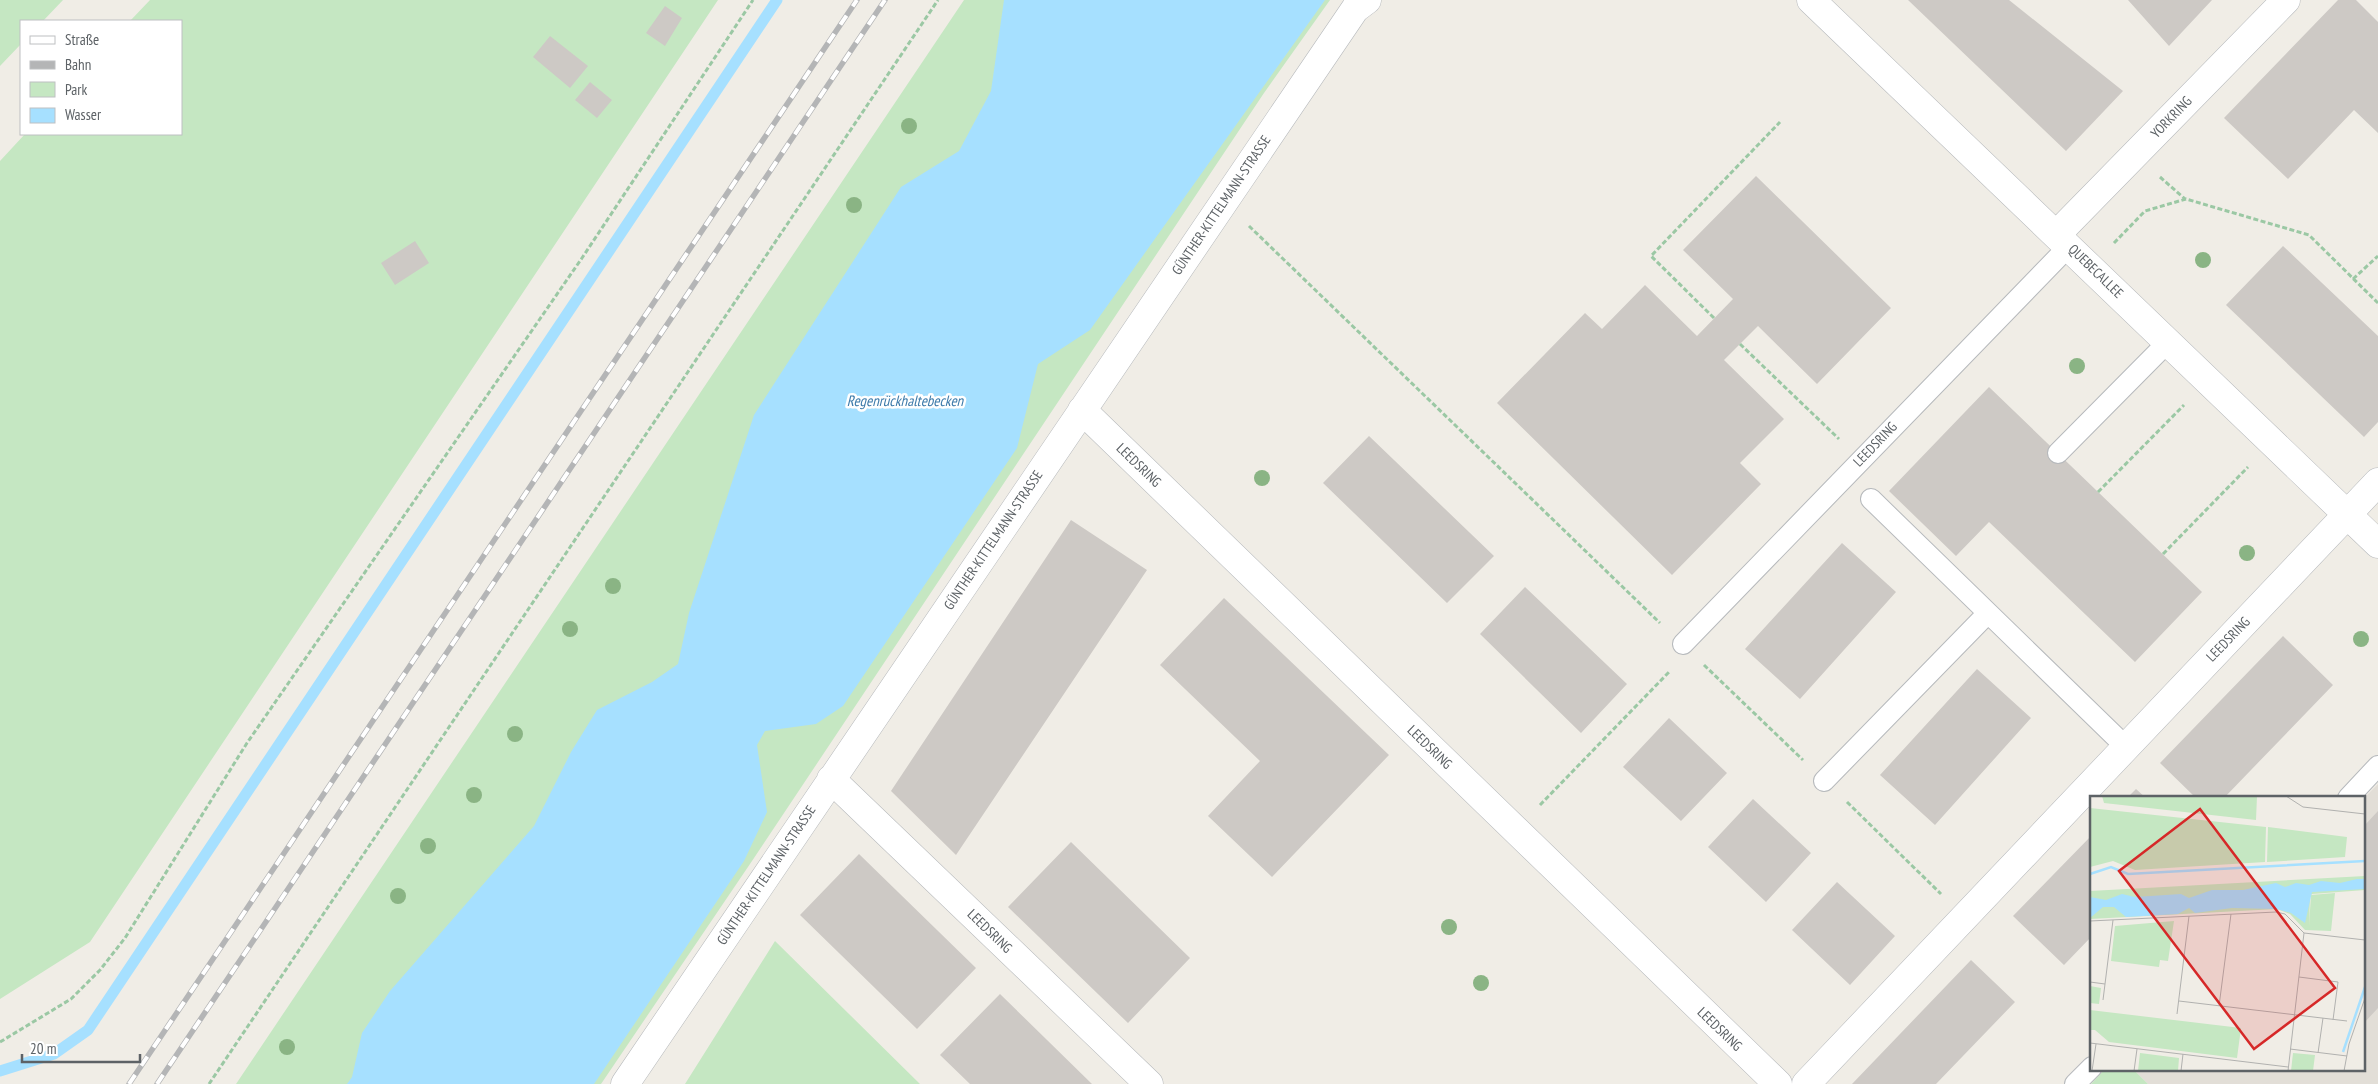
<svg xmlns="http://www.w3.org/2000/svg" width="2378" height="1084" font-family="'PT Sans Narrow',sans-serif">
<rect width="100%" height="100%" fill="#f0ede6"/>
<path fill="#e2ded7" d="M 2378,784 L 2378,1084 L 2148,1084 L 2134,1070 L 2364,1070 L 2364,798 Z"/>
<path fill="#c5e7c2" d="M 0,0 L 63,0 L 43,21 L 21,21 L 21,44 L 0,66 Z
M 150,0 L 718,0 L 90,942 L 0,999 L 0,161 L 25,134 L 181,134 L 181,21 L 130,21 Z
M 964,0 L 1330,0 L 1264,93 L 752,861 L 601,1084 L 236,1084 Z
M 775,941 L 920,1084 L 685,1084 Z
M 2104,1070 L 2134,1070 L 2148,1084 L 2091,1084 Z"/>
<path fill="#a6e0ff" d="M 1004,0 L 1325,0 L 1090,330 L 1038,364 L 1017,448 L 843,706 L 816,724 L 765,731 L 757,745 L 767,812 L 744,861 L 594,1084 L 347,1084 L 352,1077 L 362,1033 L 390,991 L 534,826 L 571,752 L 597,710 L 652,682 L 678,664 L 689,613 L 754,415 L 901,187 L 959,151 L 991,91 Z"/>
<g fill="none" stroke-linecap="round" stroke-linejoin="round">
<path stroke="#a6e0ff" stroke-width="11" d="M 0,1071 L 54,1054 L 88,1030 L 777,0"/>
</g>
<path fill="#cdc9c5" d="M 1908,0 L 2009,0 L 2123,91 L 2066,151 Z
M 2128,0 L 2212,0 L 2169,46 Z
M 2338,0 L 2356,0 L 2378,22 L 2378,133 L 2354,110 L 2288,179 L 2224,118 Z
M 665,6 L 682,18 L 665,46 L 646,33 Z
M 550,36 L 588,66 L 570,88 L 533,57 Z
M 590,82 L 612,100 L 597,118 L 575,100 Z
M 1756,176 L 1891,308 L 1817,384 L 1758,326 L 1724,360 L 1784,419 L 1740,463 L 1761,484 L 1672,575 L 1497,403 L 1585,313 L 1602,329 L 1645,285 L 1697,336 L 1733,299 L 1683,250 Z
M 415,241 L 429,263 L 395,285 L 381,263 Z
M 2283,246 L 2378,336 L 2378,422 L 2364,437 L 2226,305 Z
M 1989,387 L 2202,592 L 2135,662 L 1989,522 L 1956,556 L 1889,491 Z
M 1369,436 L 1494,556 L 1447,603 L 1323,483 Z
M 1071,520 L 1147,570 L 956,855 L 891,791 Z
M 1842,543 L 1896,592 L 1800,699 L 1745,649 Z
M 1525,587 L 1627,684 L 1581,733 L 1480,634 Z
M 1224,598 L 1389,755 L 1272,877 L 1208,816 L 1260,761 L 1160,665 Z
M 2283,636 L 2333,685 L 2224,798 L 2196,798 L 2160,763 Z
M 1977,669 L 2031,718 L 1935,825 L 1880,775 Z
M 1669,718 L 1727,773 L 1681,821 L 1623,767 Z
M 2136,789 L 2146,798 L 2127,798 Z
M 1753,799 L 1811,853 L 1766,902 L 1708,847 Z
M 2378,811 L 2378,1008 L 2364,1023 L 2364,826 Z
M 2092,835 L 2092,936 L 2064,965 L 2013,916 Z
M 1071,842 L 1190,958 L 1128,1023 L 1008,907 Z
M 859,854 L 976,968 L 917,1029 L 800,915 Z
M 1837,882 L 1895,936 L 1850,985 L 1792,930 Z
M 1971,960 L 2015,1002 L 1936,1084 L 1852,1084 Z
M 1000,994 L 1092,1084 L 970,1084 L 940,1055 Z"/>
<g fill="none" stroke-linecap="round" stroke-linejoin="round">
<g stroke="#b6b9bc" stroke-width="22">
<path id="service" d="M 2058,453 L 2168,342
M 1871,499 L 2126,747
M 1683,644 L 2069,246
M 1824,781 L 1988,613
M 2348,798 L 2378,766
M 2075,1084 L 2092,1067"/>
</g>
<g stroke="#b6b9bc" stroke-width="29">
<path id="minor" d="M 1811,0 L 2378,544
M 2057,234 L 2286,0
M 1082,410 L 1778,1084
M 831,779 L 1149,1084
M 625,1084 L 1355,9 L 1367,0
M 1806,1084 L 2378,482"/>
</g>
<path stroke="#9bc8a4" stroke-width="3" stroke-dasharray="5 2.5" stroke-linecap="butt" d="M 2160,177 L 2185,199
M 1249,226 L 1660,623
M 2114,243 L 2145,211 L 2186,199 L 2309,235 L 2378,303
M 2353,279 L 2378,256
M 1714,318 L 1651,256 L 1780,122
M 1740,344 L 1839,439
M 2098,492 L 2184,405
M 2163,554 L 2248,467
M 1704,665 L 1803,760
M 1847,802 L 1941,894
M 1540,805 L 1670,671
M 0,1042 L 71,999 L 100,970 L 125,938 L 247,743 L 582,258 L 753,0
M 209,1084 L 938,0"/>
<use href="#service" stroke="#fff" stroke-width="20"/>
<use href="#minor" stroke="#fff" stroke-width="28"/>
<g stroke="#b4b5b6" stroke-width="5.5">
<path id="rail" d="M 129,1084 L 857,0
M 157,1084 L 885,0"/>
</g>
<use href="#rail" stroke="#fff" stroke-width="4" stroke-dasharray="11" stroke-linecap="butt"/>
</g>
<g fill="#8ab484">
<circle cx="909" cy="126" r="8"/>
<circle cx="854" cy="205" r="8"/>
<circle cx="2203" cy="260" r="8"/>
<circle cx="2077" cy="366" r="8"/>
<circle cx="1262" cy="478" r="8"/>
<circle cx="2247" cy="553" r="8"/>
<circle cx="613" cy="586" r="8"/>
<circle cx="570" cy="629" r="8"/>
<circle cx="2361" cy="639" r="8"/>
<circle cx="515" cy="734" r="8"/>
<circle cx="474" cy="795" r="8"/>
<circle cx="428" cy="846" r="8"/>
<circle cx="398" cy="896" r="8"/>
<circle cx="1449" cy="927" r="8"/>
<circle cx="1481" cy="983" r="8"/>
<circle cx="287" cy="1047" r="8"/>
</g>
<g text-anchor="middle" stroke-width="5" stroke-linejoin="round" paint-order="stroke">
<g font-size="14" fill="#5d6266" stroke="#fff">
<text transform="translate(2171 117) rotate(-46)" y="5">YORKRING</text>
<text transform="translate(1221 205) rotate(-56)" y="5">GÜNTHER-KITTELMANN-STRASSE</text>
<text transform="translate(2096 271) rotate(44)" y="5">QUEBECALLEE</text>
<text transform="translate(1875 444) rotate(-46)" y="5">LEEDSRING</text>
<text transform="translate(1139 465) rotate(44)" y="5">LEEDSRING</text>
<text transform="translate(993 540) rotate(-56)" y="5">GÜNTHER-KITTELMANN-STRASSE</text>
<text transform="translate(2228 639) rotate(-46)" y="5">LEEDSRING</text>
<text transform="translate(1430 747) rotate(44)" y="5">LEEDSRING</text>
<text transform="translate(766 875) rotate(-56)" y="5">GÜNTHER-KITTELMANN-STRASSE</text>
<text transform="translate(990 931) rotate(44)" y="5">LEEDSRING</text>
<text transform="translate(1720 1029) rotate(44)" y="5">LEEDSRING</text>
</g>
<g font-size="15" font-style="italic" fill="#3e7baa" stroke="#fff">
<text x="905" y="406">Regenrückhaltebecken</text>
</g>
</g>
<g transform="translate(2090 796)">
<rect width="275" height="275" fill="#f0ede6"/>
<path d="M 12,0 L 167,0 L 166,24 L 14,7 ZM 0,12 L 176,31 L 175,66 L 45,74 L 23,65 L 0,71 ZM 178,31 L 257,41 L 255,61 L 177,66 ZM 275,80 L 275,94 L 222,98 L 220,100 L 219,130 L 221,99 L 245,97 L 241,135 L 215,134 L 200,118 L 187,113 L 0,123 L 0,95 ZM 84,125 L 78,165 L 70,164 L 69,171 L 21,165 L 25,130 ZM 0,190 L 11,192 L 9,208 L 0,207 ZM 0,214 L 151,232 L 147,262 L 19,246 L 5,234 L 0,234 ZM 50,257 L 89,262 L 88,275 L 48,275 ZM 203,257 L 225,259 L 223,275 L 201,275 Z" fill="#c5e7c2"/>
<path d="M 267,83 L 275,83 L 275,93 L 222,96 L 215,127 L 201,117 L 187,113 L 142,112 L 105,117 L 99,112 L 88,118 L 36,121 L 24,111 L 13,111 L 0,122 L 0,101 L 16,104 L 32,98 L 45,101 L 91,98 L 99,102 L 122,94 L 153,94 L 186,87 L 195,91 L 206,87 L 219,89 L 231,85 L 250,87 Z" fill="#a6e0ff"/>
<path fill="none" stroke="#a6e0ff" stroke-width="2.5" d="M 0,78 L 21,71 L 38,78 L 275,65M 253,256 L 275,191"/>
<path fill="none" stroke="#b1b1af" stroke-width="1" d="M 196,0 L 213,11 L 275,18M 0,125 L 186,116 L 195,118 L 214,137M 214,137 L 275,144M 209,181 L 248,186 L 243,224M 0,186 L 15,188M 13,204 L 23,124M 89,205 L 257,225M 129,210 L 141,118M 87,218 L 99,120M 0,247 L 198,271M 200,253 L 257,260M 228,257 L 233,222M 2,275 L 6,248M 44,275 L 47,253M 91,275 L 93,258M 198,275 L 214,137M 254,275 L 259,248 L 275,202"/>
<path fill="#d62828" fill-opacity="0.15" stroke="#d62828" stroke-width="2.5" d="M 110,13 L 245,192 L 164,253 L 29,75 Z"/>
<rect width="275" height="275" fill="none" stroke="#5d6266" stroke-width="2.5"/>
</g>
<rect x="20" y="20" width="162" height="115" fill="#ffffff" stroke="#bec0c2"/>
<rect x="30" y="36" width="25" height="8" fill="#ffffff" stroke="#bec0c2"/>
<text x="65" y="45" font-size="15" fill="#5d6266">Straße</text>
<rect x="30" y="61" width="25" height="8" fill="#b4b5b6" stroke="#bec0c2"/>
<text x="65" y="70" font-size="15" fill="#5d6266">Bahn</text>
<rect x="30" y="82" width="25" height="15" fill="#c5e7c2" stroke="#bec0c2"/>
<text x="65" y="95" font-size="15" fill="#5d6266">Park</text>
<rect x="30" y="108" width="25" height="15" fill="#a6e0ff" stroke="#bec0c2"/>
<text x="65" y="120" font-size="15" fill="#5d6266">Wasser</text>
<path d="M22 1054v8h118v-8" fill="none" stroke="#5d6266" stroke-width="2.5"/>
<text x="30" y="1054" font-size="15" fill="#5d6266" stroke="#ffffff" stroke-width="4" paint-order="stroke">20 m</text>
</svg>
